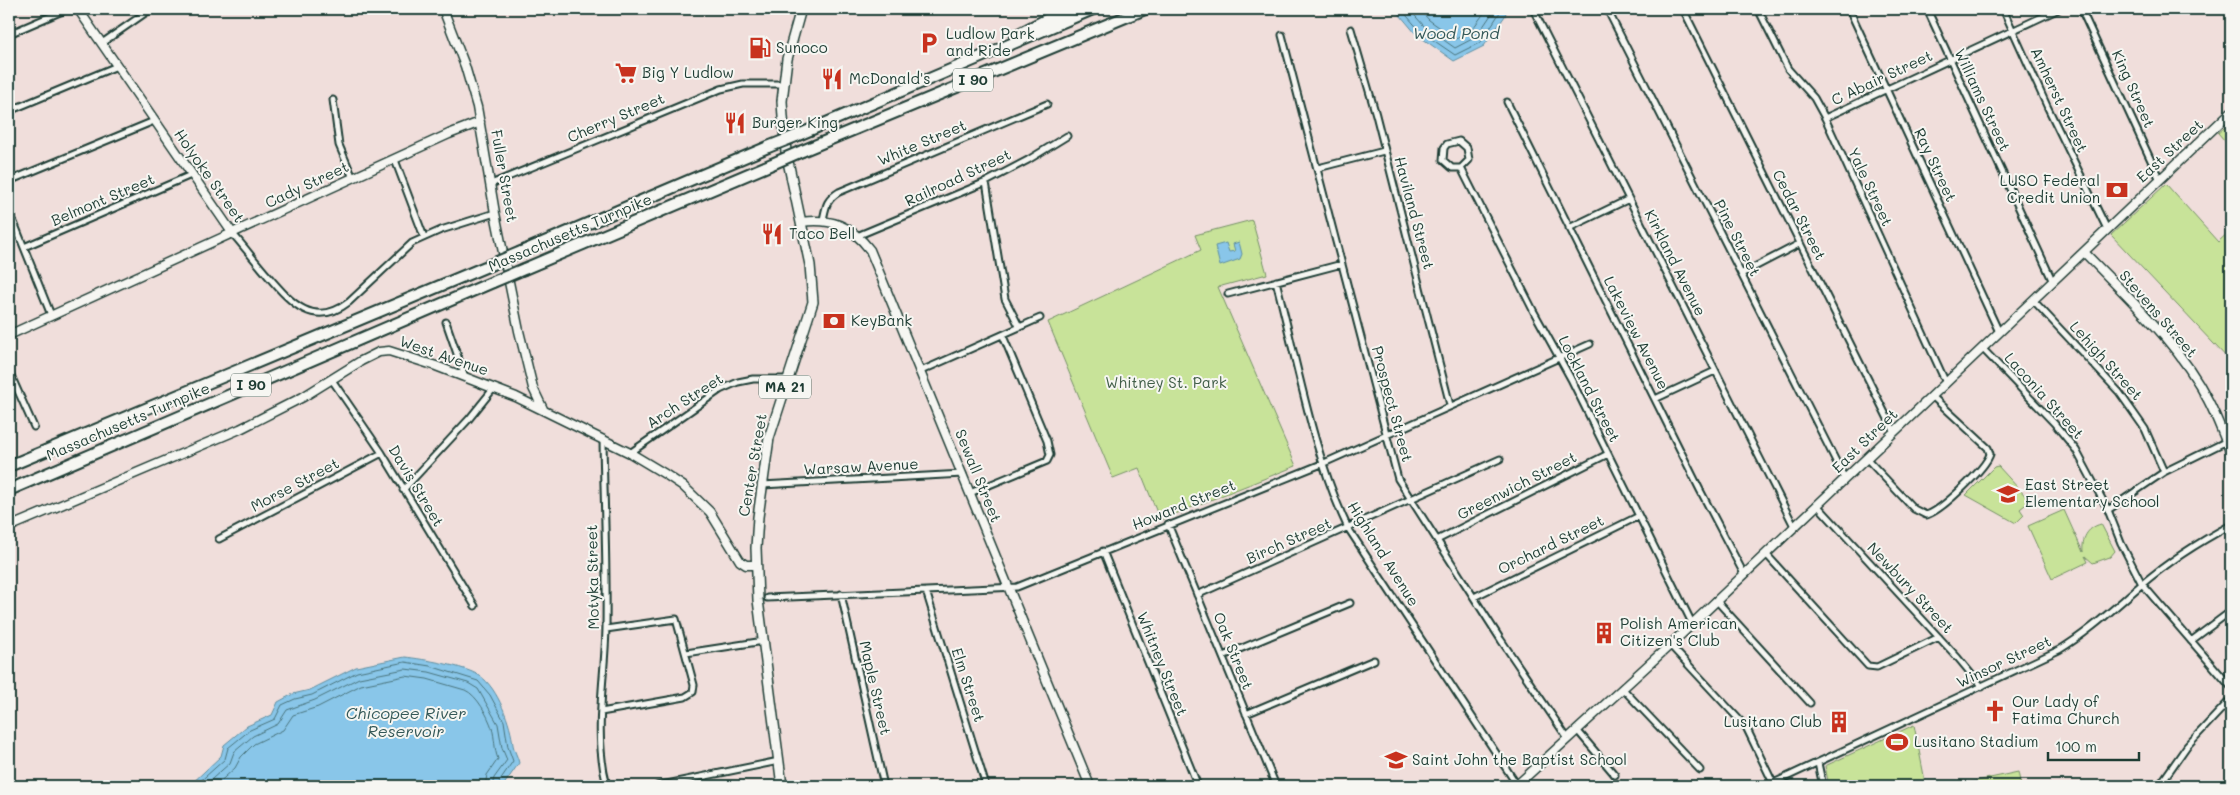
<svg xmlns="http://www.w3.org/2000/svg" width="2240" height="795" font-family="Mali,sans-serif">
<rect width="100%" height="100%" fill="#f0dedb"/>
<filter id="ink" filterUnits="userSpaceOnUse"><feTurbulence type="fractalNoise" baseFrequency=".02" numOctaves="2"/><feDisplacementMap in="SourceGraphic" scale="10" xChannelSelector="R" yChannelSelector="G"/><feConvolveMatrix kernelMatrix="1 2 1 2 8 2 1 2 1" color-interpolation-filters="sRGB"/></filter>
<g filter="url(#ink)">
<path fill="#c8e399" stroke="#749066" d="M 2231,122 L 2231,148 L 2218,133 Z
M 2166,184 L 2218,242 L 2231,230 L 2231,362 L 2111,235 Z
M 1252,220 L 1267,274 L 1218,287 L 1296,466 L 1160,520 L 1139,468 L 1113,478 L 1048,322 L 1201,250 L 1195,235 Z
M 1998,466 L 2030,501 L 2020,509 L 2024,515 L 2016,523 L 1966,495 L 1994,467 Z
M 2064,510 L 2083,552 C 2082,539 2086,528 2101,524 L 2115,551 L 2110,557 L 2093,563 L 2085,556 L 2088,562 L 2052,579 L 2028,526 Z
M 1914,725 L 1926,786 L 1829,786 L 1825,766 Z
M 2018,772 L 2021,786 L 1953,786 Z"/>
<path fill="#89c6e9" stroke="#5f8fa1" d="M 1395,9 L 1507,9 L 1505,16 L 1484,46 L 1454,61 L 1416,34 Z
M 1239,242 L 1242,254 L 1240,259 L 1220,266 L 1215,246 L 1226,243 L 1229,252 L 1235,251 L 1233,244 Z
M 405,657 C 423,659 465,666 480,676 C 498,688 511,725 513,745 C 514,751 518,757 519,763 L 503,786 L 189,786 L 221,756 L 224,745 L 247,726 L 272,715 L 278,702 L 293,694 L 310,690 L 356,667 Z"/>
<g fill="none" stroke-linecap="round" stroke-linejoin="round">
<path stroke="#49747c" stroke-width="1" d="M 1401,9 L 1420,31 L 1455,55 L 1481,42 L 1502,9
M 1409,9 L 1424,26 L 1455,48 L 1476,37 L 1495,9
M 1419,9 L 1429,20 L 1456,39 L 1471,31 L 1487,9
M 195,786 L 225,759 L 228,748 L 250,730 L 275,719 L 282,705 L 295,699 L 312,695 L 357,672 L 405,662 L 430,666 L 478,681 L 490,695 L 504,721 L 508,747 L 513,761 L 500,780 L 498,786
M 204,786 L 230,763 L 234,752 L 253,736 L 278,724 L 287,710 L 315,700 L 359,678 L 405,669 L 429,672 L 468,683 L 478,689 L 498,724 L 502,748 L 507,760 L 494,778 L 492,786
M 215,786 L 235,768 L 241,757 L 254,744 L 283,730 L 293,715 L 318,707 L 361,685 L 405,676 L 427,679 L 465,690 C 477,695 488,716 492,728 C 495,738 494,749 498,759 L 487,775 L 485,786"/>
<g stroke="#1f3d34" stroke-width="9">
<path id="street" d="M 1533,9 L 1795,528
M 1607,9 L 1845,479
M 1683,9 L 1894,431
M 1758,9 L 1788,69 L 1814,98 L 1825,118 L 1946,383
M 1849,9 L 1999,332
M 1927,9 L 2053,282
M 2003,9 L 2047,106 L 2107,229
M 2081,9 L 2160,180
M 1351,29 L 1376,115 L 1450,405
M 9,34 L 67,9
M 1282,35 L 1398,479 L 1501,640 L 1568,739
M 102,43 L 151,9
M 333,100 L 339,145 L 353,178
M 1507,102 L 1700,490 L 1744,574
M 9,111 L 117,66
M 1825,118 L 2059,9
M 395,160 L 424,237
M 1318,168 L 1384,151
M 1461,168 L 1452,168 L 1443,160 L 1444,148 L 1447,144 L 1459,141 L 1467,148 L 1469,160 L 1461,168 L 1534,312 L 1571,379 L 1692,623
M 9,181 L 154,121
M 986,182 L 1005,299 L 1019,326
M 491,184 L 721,89 L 743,84 L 784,84
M 9,210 L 51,315
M 823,220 C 826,206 826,200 839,192 L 1047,104
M 1569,228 L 1629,199
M 233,234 C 245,248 256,262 268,276 C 291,303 314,329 349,302 L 412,243 L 441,230 L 495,213
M 857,236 L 986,182 L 1028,160 L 1067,136
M 24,247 L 191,175
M 1741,274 L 1799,244
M 1276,281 C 1297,361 1313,455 1348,528 L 1517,785
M 1228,294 L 1342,264
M 2033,300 L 2119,392 L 2145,429 L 2164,472
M 446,322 L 465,377
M 1982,348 L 2054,423 L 2076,450 L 2108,510 L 2121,543 L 2142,584 L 2231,687
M 9,371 L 34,427
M 921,371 L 1040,318
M 332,380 L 382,453 L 475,606
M 1655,399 L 1715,371
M 603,440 C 604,503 607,565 606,627 C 605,680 593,734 607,786
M 630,453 L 720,390 L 738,382 L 753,379 L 788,379
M 1867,459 L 1914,509 L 1926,515 C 1940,512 1986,468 1990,454 L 1988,448 L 1933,397
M 762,485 L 963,474
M 403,490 L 469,419 L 494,388
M 970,493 L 1047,461 L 1050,455 L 1047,441 L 1003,336
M 1818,506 L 1958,658 L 1982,687
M 2108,510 L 2164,472 L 2231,439
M 1168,524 L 1276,786
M 219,539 L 382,453
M 1437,540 L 1608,454
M 1103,551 L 1198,786
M 1766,554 L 1868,666 L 1877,667 L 1939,637
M 926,591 L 986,786
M 841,594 L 884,786
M 1197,595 L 1500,459
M 1474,597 L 1639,516
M 767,598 L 1017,587 L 1324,463 L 1590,344
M 1716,600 L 1810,703
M 2191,641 L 2231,611
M 1670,645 L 1746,727 L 1773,783
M 686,653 L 764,641
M 1223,656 L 1350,603
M 1622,688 L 1700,770
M 601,712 L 685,697 L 693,692 L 694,685 L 676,619 L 606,629
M 1246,714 L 1374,660
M 1577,730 L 1615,775
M 1818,763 L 1823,786
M 2164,779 L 2175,786
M 657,786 L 779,761
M 1767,786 L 2059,650 C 2089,632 2114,608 2141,585 C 2168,562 2199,542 2231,525
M 2159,786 L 2187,746 L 2231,699"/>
</g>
<g stroke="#1f3d34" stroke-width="11">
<path id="secondary" d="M 78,9 L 233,234
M 443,9 L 465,66 L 477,107 L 495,213 L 519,331 L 533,388 L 543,409
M 801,222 C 831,218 851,225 870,250 L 1090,786
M 2084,252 C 2128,298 2179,343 2208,400 C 2217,417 2223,435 2231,453
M 9,335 L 449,134 L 480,122
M 9,527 L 240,429 L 303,397 L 361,361 L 379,352 L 389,351 L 436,366 L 516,397 L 630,453 L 665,474 L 683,486 L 710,512 L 740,561 L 746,565 L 756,565
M 1516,786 L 1670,645 L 2231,112"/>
</g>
<g stroke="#1f3d34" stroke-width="12">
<path id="primary" d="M 782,786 L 758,600 L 756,548 L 758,517 L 769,438 L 813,302 L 810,265 L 786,152 L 783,117 L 782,101 L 787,59 L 801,9"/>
</g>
<g stroke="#1f3d34" stroke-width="14">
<path id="highway" d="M 1015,36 L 1067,9
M 796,136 L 1093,9
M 802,151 L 1145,9
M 521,252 L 768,147
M 524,269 L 772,164
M 9,466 L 490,265
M 9,490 L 493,282"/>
</g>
<use href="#street" stroke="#f6f6f2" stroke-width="5"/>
<use href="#secondary" stroke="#f6f6f2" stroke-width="8"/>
<use href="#primary" stroke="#f6f6f2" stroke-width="9"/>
<use href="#highway" stroke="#f6f6f2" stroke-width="10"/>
<g stroke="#1f3d34" stroke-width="14" stroke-linecap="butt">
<path id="highway-bridge" d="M 768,147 L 796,136
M 772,164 L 802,151
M 490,265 L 521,252
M 493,282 L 524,269"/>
</g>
<use href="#highway-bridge" stroke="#f6f6f2" stroke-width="10"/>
</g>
</g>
<defs>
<g id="parking-bare" transform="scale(1.725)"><path d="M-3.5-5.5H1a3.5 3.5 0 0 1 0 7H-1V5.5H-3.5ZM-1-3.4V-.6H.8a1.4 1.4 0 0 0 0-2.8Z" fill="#c8321e" stroke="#f6f6f2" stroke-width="2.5" paint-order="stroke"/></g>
<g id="fuel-bare" transform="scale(1.725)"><path d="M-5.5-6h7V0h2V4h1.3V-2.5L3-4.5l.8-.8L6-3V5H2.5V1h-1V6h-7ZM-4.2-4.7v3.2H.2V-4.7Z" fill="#c8321e" stroke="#f6f6f2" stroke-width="2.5" paint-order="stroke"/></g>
<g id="supermarket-bare" transform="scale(1.725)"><path d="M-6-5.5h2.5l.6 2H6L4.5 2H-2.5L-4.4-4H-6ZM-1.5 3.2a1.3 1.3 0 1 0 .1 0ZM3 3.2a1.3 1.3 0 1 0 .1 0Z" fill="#c8321e" stroke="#f6f6f2" stroke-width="2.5" paint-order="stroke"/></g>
<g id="restaurant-bare" transform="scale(1.725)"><path d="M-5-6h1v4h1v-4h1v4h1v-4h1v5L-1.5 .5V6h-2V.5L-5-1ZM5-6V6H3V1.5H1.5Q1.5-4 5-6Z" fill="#c8321e" stroke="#f6f6f2" stroke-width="2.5" paint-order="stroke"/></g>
<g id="bank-bare" transform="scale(1.725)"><path d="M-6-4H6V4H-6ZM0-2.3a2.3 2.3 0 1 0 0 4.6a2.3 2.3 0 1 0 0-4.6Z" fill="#c8321e" stroke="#f6f6f2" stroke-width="2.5" paint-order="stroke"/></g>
<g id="school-bare" transform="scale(1.725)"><path d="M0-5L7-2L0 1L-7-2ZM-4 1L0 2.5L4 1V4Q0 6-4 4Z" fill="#c8321e" stroke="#f6f6f2" stroke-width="2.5" paint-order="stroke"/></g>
<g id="building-bare" transform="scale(1.725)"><path d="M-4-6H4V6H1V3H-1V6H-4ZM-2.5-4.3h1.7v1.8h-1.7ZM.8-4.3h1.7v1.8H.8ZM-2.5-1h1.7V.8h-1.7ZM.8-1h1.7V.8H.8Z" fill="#c8321e" stroke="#f6f6f2" stroke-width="2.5" paint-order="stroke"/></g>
<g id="church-bare" transform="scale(1.725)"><path d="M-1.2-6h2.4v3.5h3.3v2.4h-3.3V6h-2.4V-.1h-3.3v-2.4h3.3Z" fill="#c8321e" stroke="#f6f6f2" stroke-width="2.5" paint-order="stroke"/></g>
<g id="stadium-bare" transform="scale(1.725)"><path d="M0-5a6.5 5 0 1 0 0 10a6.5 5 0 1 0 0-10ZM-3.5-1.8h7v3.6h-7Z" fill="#c8321e" stroke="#f6f6f2" stroke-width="2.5" paint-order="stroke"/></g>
</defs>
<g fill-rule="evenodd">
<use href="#parking-bare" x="929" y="43"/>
<use href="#fuel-bare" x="760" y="48"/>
<use href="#supermarket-bare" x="626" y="73"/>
<use href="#restaurant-bare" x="832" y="79"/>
<use href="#restaurant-bare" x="735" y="123"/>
<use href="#bank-bare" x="2117" y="190"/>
<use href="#restaurant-bare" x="772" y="234"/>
<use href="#bank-bare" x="834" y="321"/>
<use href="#school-bare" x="2008" y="494"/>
<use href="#building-bare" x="1604" y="633"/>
<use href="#church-bare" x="1995" y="711"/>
<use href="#building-bare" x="1839" y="722"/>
<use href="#stadium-bare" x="1897" y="742"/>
<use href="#school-bare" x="1396" y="760"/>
</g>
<g text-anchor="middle" stroke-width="4" stroke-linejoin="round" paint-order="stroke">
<g fill="#f6f6f2" stroke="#60746d" stroke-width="1">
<rect x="953" y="68.5" width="40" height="23" rx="4"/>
<rect x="231" y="373.5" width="40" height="23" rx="4"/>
<rect x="759" y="375.5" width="52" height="23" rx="4"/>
</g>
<g font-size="14" font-weight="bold" fill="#1f3d34">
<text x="973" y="85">I 90</text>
<text x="251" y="390">I 90</text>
<text x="785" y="392">MA 21</text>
</g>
<g font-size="15" fill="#1f3d34" stroke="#f6f6f2" text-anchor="start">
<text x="946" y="39">Ludlow Park<tspan x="946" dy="17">and Ride</tspan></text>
<text x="776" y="53">Sunoco</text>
<text x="642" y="78">Big Y Ludlow</text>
<text x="849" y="84">McDonald's</text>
<text x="752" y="128">Burger King</text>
<text x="2100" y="186" text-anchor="end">LUSO Federal<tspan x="2100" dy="17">Credit Union</tspan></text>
<text x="789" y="239">Taco Bell</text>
<text x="851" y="326">KeyBank</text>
<text x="2025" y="490">East Street<tspan x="2025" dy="17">Elementary School</tspan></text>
<text x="1620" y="629">Polish American<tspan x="1620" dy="17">Citizen's Club</tspan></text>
<text x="2012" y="707">Our Lady of<tspan x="2012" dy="17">Fatima Church</tspan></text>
<text x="1822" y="727" text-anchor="end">Lusitano Club</text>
<text x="1914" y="747">Lusitano Stadium</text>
<text x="1412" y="765">Saint John the Baptist School</text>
</g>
<g font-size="15" fill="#1f3d34" stroke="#f6f6f2">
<text transform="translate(1882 78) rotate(-25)" y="5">C Abair Street</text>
<text transform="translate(2133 89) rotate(66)" y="5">King Street</text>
<text transform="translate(1982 100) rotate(65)" y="5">Williams Street</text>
<text transform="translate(2059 100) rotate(65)" y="5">Amherst Street</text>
<text transform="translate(616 118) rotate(-23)" y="5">Cherry Street</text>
<text transform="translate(922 143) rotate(-23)" y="5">White Street</text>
<text transform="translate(2170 151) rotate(-43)" y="5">East Street</text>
<text transform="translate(1935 165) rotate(65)" y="5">Ray Street</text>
<text transform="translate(209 176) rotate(55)" y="5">Holyoke Street</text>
<text transform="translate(504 176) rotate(80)" y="5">Fuller Street</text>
<text transform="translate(958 178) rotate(-25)" y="5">Railroad Street</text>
<text transform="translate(307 185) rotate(-25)" y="5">Cady Street</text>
<text transform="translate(1870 187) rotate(65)" y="5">Yale Street</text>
<text transform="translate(103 200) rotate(-23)" y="5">Belmont Street</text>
<text transform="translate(1414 213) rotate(75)" y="5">Haviland Street</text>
<text transform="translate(1799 215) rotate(63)" y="5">Cedar Street</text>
<text transform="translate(570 233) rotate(-23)" y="5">Massachusetts Turnpike</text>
<text transform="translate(1737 238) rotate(63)" y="5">Pine Street</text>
<text transform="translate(1675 263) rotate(63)" y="5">Kirkland Avenue</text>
<text transform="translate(2158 314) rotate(49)" y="5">Stevens Street</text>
<text transform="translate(1636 333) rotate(63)" y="5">Lakeview Avenue</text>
<text transform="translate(444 356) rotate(19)" y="5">West Avenue</text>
<text transform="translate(2106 361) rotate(48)" y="5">Lehigh Street</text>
<text transform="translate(1589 389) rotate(63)" y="5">Lockland Street</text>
<text transform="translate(2044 396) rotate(48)" y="5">Laconia Street</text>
<text transform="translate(685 401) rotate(-33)" y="5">Arch Street</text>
<text transform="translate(1392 404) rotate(75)" y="5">Prospect Street</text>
<text transform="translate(128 422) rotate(-23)" y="5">Massachusetts Turnpike</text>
<text transform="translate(1865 441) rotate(-44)" y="5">East Street</text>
<text transform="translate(753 465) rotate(-80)" y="5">Center Street</text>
<text transform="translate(861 467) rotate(-3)" y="5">Warsaw Avenue</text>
<text transform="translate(978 476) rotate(68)" y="5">Sewall Street</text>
<text transform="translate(295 485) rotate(-28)" y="5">Morse Street</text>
<text transform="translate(416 486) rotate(59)" y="5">Davis Street</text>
<text transform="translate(1517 486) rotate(-27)" y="5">Greenwich Street</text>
<text transform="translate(1184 505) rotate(-22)" y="5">Howard Street</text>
<text transform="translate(1289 541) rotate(-24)" y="5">Birch Street</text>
<text transform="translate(1551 545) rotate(-26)" y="5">Orchard Street</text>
<text transform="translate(1383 554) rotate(58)" y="5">Highland Avenue</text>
<text transform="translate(593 577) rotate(-91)" y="5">Motyka Street</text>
<text transform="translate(1910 588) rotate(47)" y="5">Newbury Street</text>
<text transform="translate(1233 651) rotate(68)" y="5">Oak Street</text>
<text transform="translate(2004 662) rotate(-25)" y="5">Winsor Street</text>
<text transform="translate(1162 664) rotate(68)" y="5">Whitney Street</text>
<text transform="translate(968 685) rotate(72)" y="5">Elm Street</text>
<text transform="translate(875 688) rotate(77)" y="5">Maple Street</text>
</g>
<g font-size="15" fill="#415e48" stroke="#f6f6f2">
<text x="1166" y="388">Whitney St. Park</text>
</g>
<g font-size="16" font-style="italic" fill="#345858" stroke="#f6f6f2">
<text x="1456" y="39">Wood Pond</text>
<text x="406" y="719">Chicopee River<tspan x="406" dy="18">Reservoir</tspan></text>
</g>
</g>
<rect width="2240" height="795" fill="none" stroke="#f6f6f2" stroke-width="30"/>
<rect x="15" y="15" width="2210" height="765" fill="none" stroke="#1f3d34" stroke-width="2" filter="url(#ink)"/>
<path d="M2048 752v8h91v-8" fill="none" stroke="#1f3d34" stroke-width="2.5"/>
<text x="2055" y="752" font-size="15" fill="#1f3d34" stroke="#f6f6f2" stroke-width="4" paint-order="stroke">100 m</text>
</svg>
